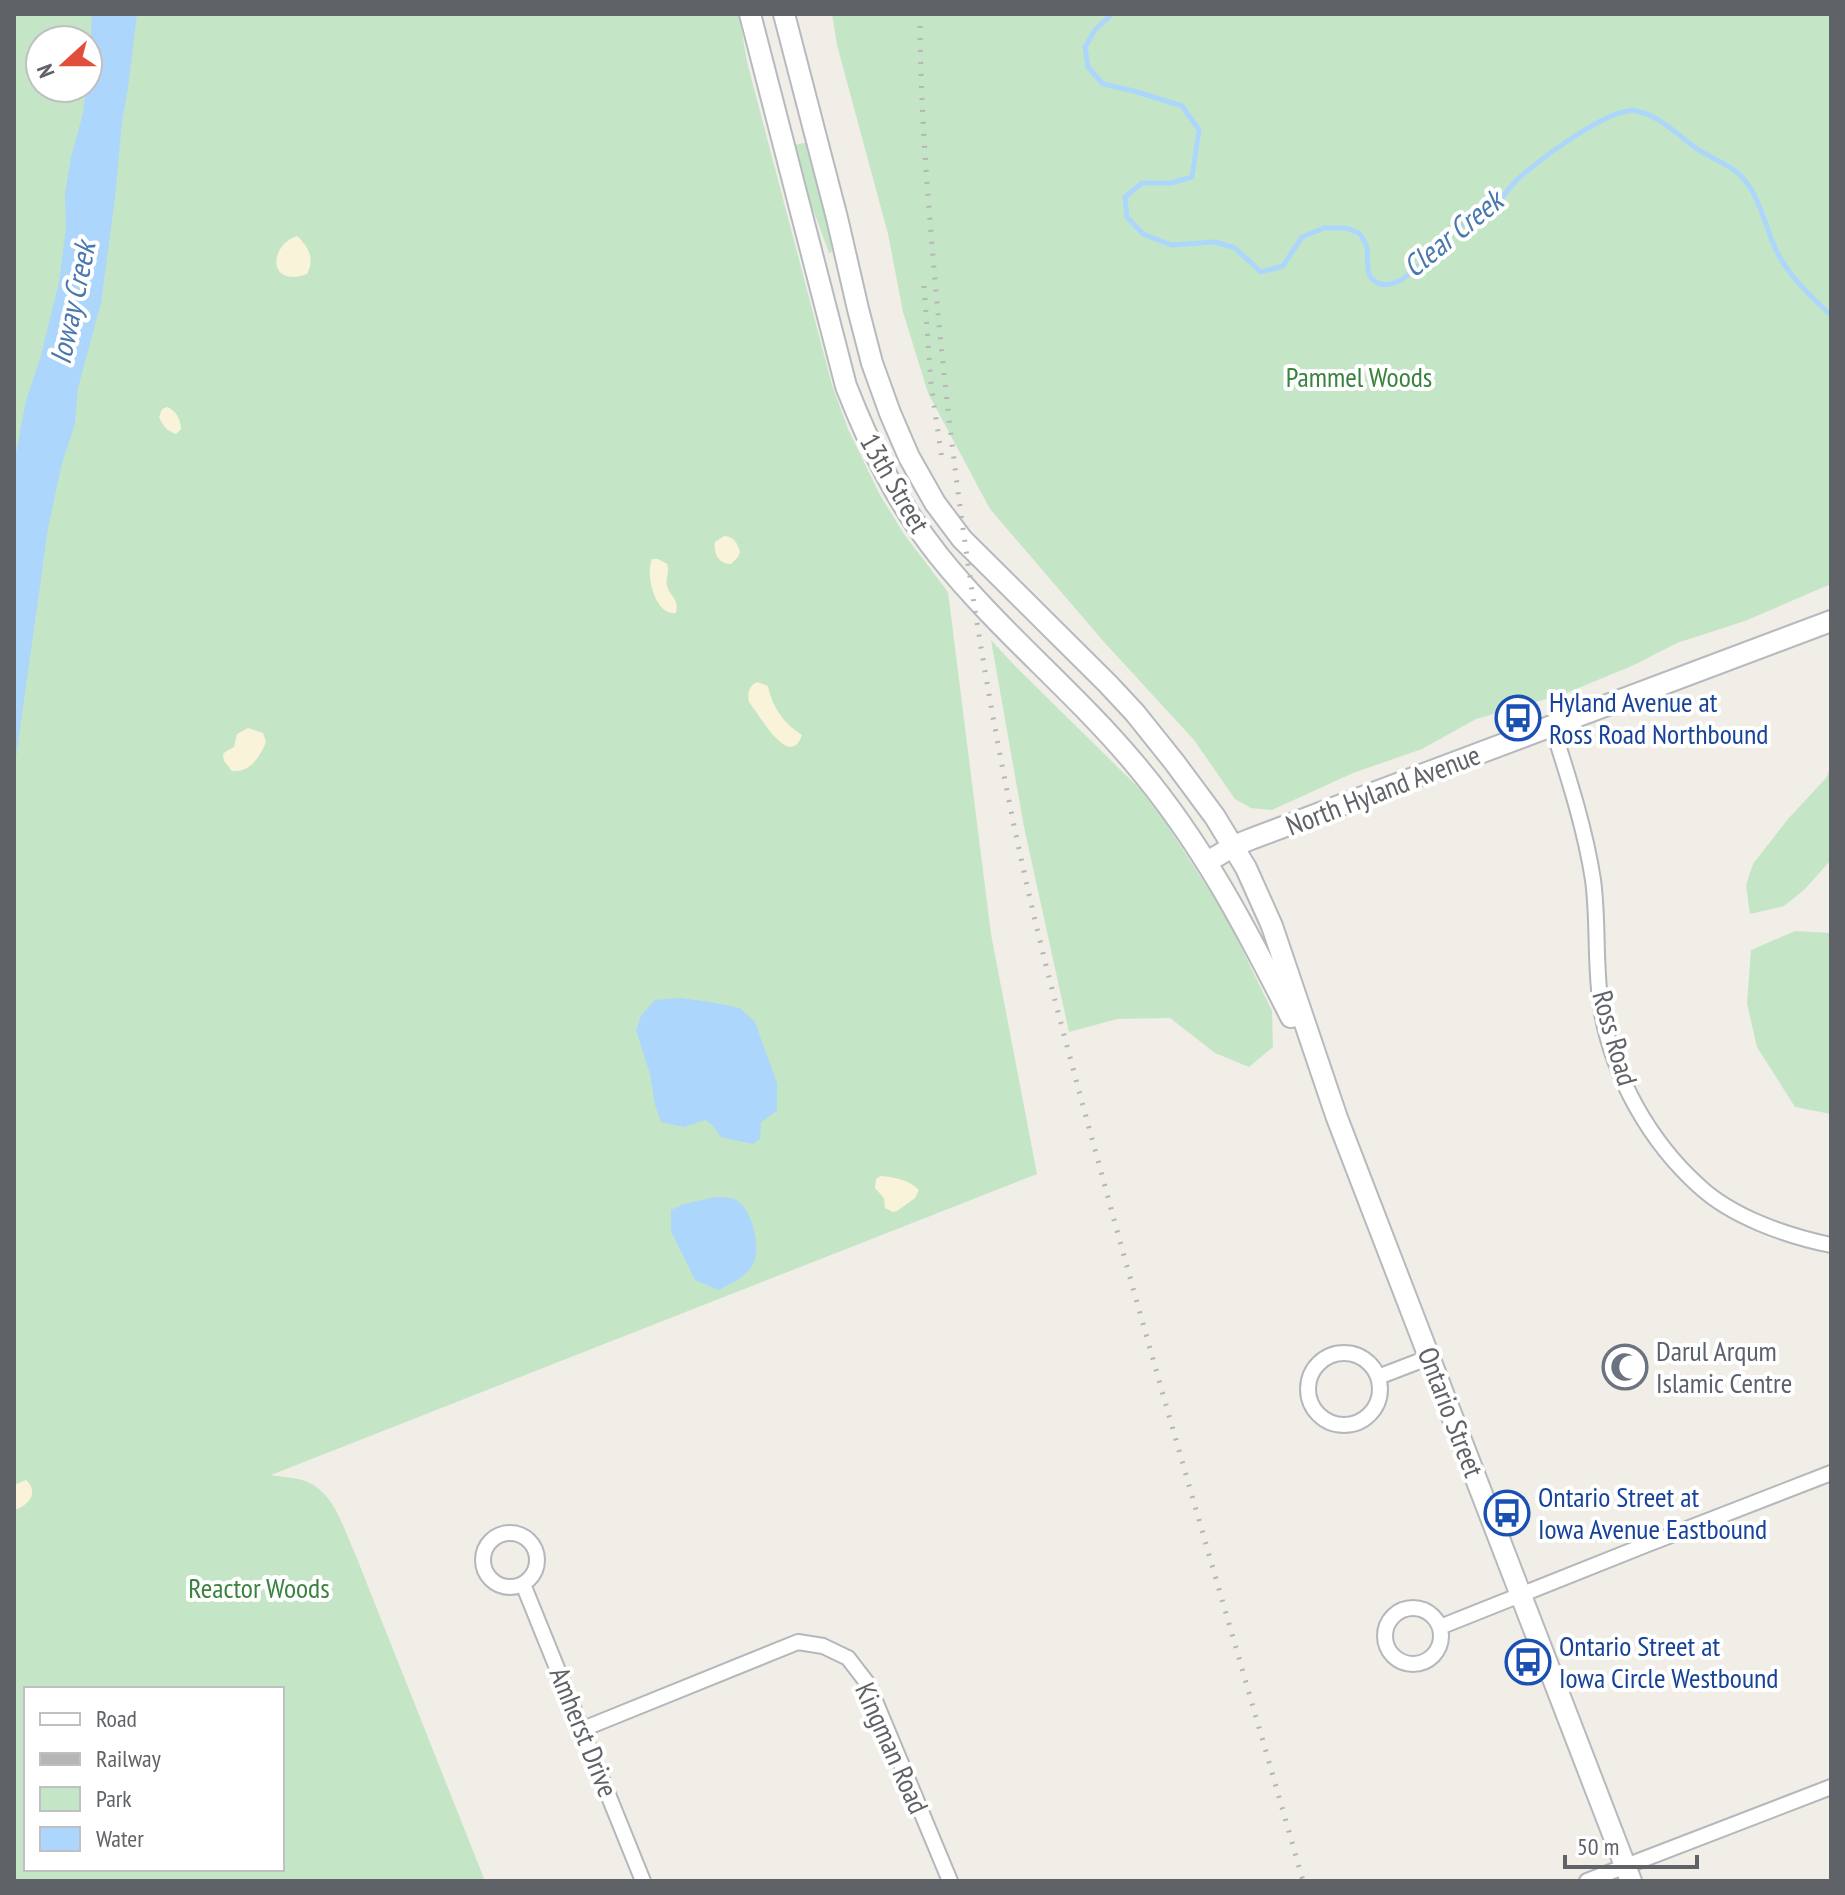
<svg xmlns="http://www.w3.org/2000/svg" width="1845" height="1895" font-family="'PT Sans Narrow',sans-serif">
<rect width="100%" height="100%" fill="#f0eee7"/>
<path fill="#c5e6c6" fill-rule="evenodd" d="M 14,14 L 739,14 L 747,62 L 832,385 L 848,429 L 880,495 L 904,534 L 948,592 L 991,934 L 1037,1174 L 271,1475 C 280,1477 292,1477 302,1480 C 333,1489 342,1525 354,1551 L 485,1881 L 14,1881 ZM 40,40 L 88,40 L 88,88 L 40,88 ZM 26,1689 L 282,1689 L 282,1869 L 26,1869 Z
M 832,14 L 1831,14 L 1831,584 L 1745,621 L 1677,643 L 1634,665 L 1564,694 L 1476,719 L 1422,749 L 1353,773 L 1272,810 L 1251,808 L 1235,799 L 1194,740 L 1104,642 L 990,509 L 928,393 L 903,312 L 888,234 L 837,45 Z
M 808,142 L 828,221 L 832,252 L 829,253 L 811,204 L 795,145 Z
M 991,640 L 1016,667 L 1140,789 L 1165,822 L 1226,916 L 1272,1011 L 1273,1047 L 1249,1067 L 1215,1053 L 1170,1018 L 1117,1019 L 1069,1032 L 1024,827 Z
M 1831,764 L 1831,860 L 1804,890 L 1784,906 L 1750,914 L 1746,885 L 1753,864 L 1788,819 L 1827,777 Z
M 1795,931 L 1831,933 L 1831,1114 L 1795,1107 L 1757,1047 L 1747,1004 L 1751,950 Z"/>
<path fill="#f9f3d9" d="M 297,236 C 309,247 315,259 307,274 C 268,288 268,246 297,236 Z
M 167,407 C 176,410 181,420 181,429 L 176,434 C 167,431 163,426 159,417 L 162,409 Z
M 724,536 C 734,537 737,542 740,552 L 738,557 L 731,564 C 719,564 713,553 715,542 Z
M 652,559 L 658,559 L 667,564 C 670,573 665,578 667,586 C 671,598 679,598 676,613 C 655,616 645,575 652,559 Z
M 757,682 L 768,686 C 772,707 784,724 802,735 C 790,771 759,714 749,702 C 747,693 749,686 757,682 Z
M 248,728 L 263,733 L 266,742 C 259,758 251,772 232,771 L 224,761 L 223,755 L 225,752 L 234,747 L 237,734 Z
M 881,1176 C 895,1177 909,1180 919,1190 L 915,1198 L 897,1211 L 893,1212 L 885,1208 L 884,1198 L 875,1188 L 876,1179 Z
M 26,1480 C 40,1493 28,1506 14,1510 L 14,1485 Z"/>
<path fill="#acd6fb" d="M 92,14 L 137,14 L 128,88 L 122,121 L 115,198 L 101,303 L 78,388 L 75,424 L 62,463 L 48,528 L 14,772 L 14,464 L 26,400 L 40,359 L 59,282 L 66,227 L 65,193 L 71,157 L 83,113 L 86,88 L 88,88 Z
M 679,998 L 711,1002 L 740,1008 L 755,1022 L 777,1083 L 777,1111 L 761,1122 L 760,1139 L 753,1144 L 721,1137 L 712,1125 L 705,1120 L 684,1127 L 661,1122 L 655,1105 L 650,1074 L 636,1030 L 641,1016 L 655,1000 Z
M 715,1197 C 720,1197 729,1197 734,1199 C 752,1206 761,1247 754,1262 C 747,1277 732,1283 719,1290 L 695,1280 L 671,1231 L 671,1210 L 684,1204 Z"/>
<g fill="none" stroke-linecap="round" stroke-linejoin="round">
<path stroke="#acd6fb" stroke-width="5" d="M 1112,14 L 1095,30 L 1085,47 L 1088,67 L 1103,84 L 1134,91 L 1182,106 L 1199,130 L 1192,177 L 1171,183 L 1142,183 L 1125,197 L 1127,217 L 1143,234 L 1171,245 L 1215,242 L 1235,248 L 1261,272 L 1283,266 L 1302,237 L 1324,228 L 1346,228 L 1359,233 C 1363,238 1366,243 1367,249 C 1369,260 1364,275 1376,282 C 1397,295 1426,258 1439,244 C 1446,237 1454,231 1462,225 C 1474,217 1488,212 1498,202 C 1505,195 1510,186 1518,179 C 1538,161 1611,105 1637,111 C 1659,116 1676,133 1693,146 C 1707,157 1728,163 1740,175 C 1763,198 1765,234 1782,261 C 1795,282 1813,299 1831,315"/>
<g stroke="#b4b7bb" stroke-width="18">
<path id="minor" d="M 1552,726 C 1568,776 1585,828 1593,880 C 1599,924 1594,969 1602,1013 C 1614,1078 1650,1142 1699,1186 C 1732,1217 1787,1236 1831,1245
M1308 1389a36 36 0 1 1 72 0a36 36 0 1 1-72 0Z
M 1378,1377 L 1430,1357
M483 1560a27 27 0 1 1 54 0a27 27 0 1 1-54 0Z
M 523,1584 L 643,1881
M1385 1636a28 28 0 1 1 56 0a28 28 0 1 1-56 0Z
M 1440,1627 L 1643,1546 L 1831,1473
M 583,1729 L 798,1642 L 823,1646 L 848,1658 L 868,1684 L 950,1881
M 1587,1881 L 1831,1787"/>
</g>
<g stroke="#b6b9be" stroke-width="24">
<path id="secondary" d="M 750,14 L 846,386 C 870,447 898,505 939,556 C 999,631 1074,691 1135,764 C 1201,842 1245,926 1291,1017
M 784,14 L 837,218 L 858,309 L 872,363 L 890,413 L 909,457 L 935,503 L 962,539 L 1108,684 L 1135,713 L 1175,763 L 1215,817 L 1246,868 L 1272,926 L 1337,1118 L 1631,1881
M 1207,862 L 1234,846 L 1251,839 L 1831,621"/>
</g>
<use href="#minor" stroke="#fff" stroke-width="14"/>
<use href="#secondary" stroke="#fff" stroke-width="20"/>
<path stroke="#b5b6b7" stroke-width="5" stroke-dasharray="2 10" stroke-linecap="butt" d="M 920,14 C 920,106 928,200 936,292 C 954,490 983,687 1026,881 C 1051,993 1083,1104 1113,1216 C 1174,1438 1240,1659 1303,1881
M 924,286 L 931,384 L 942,460"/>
</g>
<defs>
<g id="bus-ring" transform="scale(2.3)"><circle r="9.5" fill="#fff" stroke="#1a4fb4" stroke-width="1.5"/><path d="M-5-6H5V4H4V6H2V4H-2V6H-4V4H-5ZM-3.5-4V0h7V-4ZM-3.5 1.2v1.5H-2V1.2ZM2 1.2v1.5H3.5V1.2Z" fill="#1a4fb4"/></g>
<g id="mosque-ring" transform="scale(2.3)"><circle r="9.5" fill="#fff" stroke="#6b7280" stroke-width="1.5"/><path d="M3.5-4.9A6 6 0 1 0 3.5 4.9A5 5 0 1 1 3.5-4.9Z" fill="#6b7280"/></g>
</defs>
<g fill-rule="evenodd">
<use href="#bus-ring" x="1518" y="718"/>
<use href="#mosque-ring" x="1625" y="1367"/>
<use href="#bus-ring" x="1507" y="1513"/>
<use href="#bus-ring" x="1528" y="1662"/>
</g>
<g text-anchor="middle" stroke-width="8" stroke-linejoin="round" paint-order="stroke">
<g font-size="28" fill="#3a833f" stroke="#fff">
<text x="1359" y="387">Pammel Woods</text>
<text x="259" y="1598">Reactor Woods</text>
</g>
<g font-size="28" fill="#5f6267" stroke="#fff">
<text transform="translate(895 483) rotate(60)" y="10">13th Street</text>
<text transform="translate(1383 790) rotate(-21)" y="10">North Hyland Avenue</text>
<text transform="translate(1615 1038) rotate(74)" y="10">Ross Road</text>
<text transform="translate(1451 1412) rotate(69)" y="10">Ontario Street</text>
<text transform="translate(584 1732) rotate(68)" y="10">Amherst Drive</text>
<text transform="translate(892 1748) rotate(66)" y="10">Kingman Road</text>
</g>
<g font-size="28" fill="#164399" stroke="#fff" text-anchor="start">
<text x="1549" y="712">Hyland Avenue at<tspan x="1549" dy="32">Ross Road Northbound</tspan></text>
<text x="1538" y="1507">Ontario Street at<tspan x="1538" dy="32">Iowa Avenue Eastbound</tspan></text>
<text x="1559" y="1656">Ontario Street at<tspan x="1559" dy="32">Iowa Circle Westbound</tspan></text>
</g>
<g font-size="28" fill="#5b616d" stroke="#fff" text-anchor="start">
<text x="1656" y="1361">Darul Arqum<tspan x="1656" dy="32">Islamic Centre</tspan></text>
</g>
<g font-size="30" font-style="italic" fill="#4977ae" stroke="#fff">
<text transform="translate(1453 234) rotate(-39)" y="10">Clear Creek</text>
<text transform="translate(73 303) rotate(-78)" y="10">Ioway Creek</text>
</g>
</g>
<rect width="1845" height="1895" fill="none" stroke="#5f6267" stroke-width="32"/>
<rect x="24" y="1687" width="260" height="184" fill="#ffffff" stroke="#bfc0c2" stroke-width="2"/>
<rect x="40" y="1713" width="40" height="12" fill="#ffffff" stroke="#bfc0c2" stroke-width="2"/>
<text x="96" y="1727" font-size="24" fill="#5f6267">Road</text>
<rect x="40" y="1753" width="40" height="12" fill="#b5b6b7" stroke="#bfc0c2" stroke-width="2"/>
<text x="96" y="1767" font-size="24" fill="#5f6267">Railway</text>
<rect x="40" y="1787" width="40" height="24" fill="#c5e6c6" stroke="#bfc0c2" stroke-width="2"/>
<text x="96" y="1807" font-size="24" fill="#5f6267">Park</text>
<rect x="40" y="1827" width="40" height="24" fill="#acd6fb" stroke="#bfc0c2" stroke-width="2"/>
<text x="96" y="1847" font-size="24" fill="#5f6267">Water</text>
<g transform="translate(64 64) rotate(249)"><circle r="38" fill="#ffffff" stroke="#bfc0c2" stroke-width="2"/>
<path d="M0-6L14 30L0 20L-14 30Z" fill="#e14e3c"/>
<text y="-12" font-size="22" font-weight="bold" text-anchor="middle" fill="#5f6267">N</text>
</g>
<path d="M1565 1855v12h132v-12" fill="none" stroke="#5f6267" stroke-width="4"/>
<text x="1577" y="1855" font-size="24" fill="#5f6267" stroke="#ffffff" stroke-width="6" paint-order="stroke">50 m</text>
</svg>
